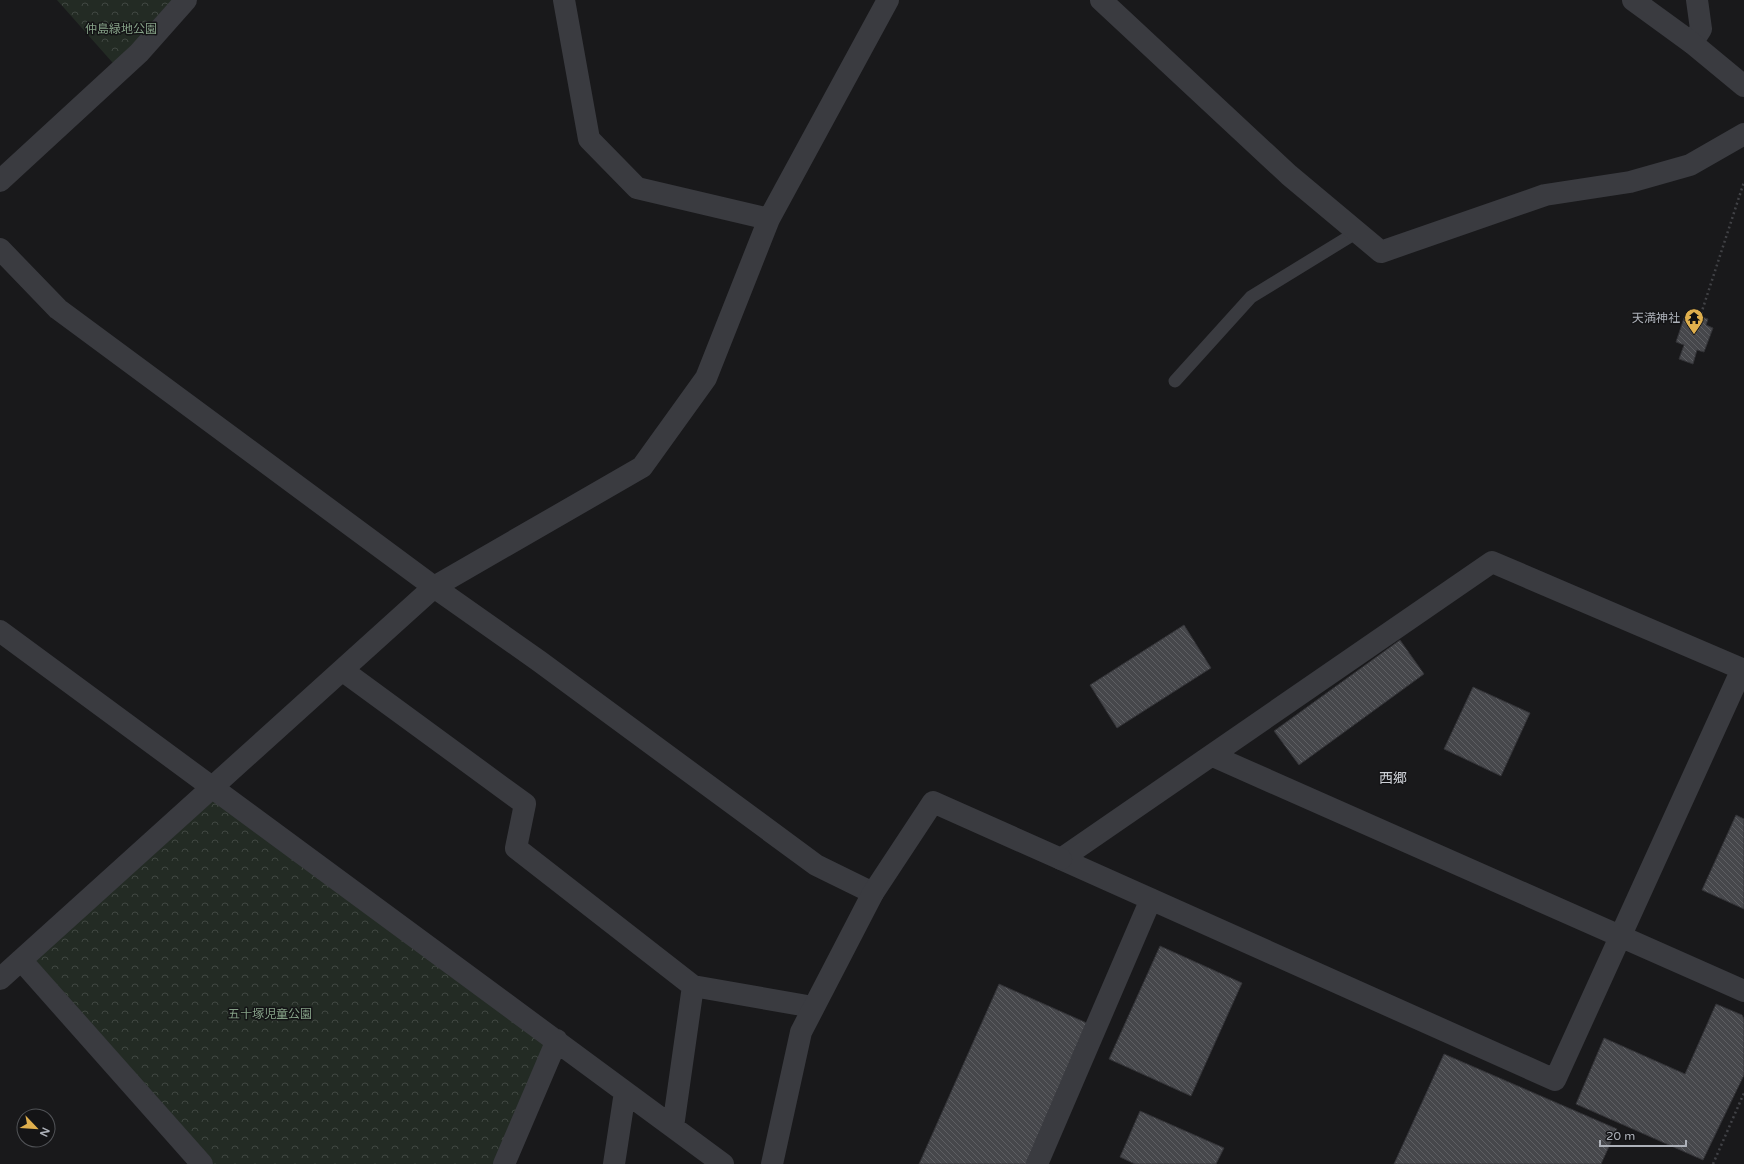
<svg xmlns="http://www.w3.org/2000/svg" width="1744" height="1164" font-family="'Varela Round','Noto Sans JP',sans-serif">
<defs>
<pattern id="park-crowns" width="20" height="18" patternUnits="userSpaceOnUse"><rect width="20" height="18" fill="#232b24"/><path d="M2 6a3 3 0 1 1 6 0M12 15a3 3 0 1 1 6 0" fill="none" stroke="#404742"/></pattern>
<pattern id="building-back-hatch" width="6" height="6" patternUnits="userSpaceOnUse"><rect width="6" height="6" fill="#46474b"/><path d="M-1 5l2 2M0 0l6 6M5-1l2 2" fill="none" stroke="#5e5f63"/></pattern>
</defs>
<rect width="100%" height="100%" fill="#19191b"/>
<path fill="url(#park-crowns)" d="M 57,0 L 186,0 L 120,71 Z
M 212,786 L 557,1040 L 504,1164 L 202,1164 L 21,960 Z"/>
<path fill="url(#building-back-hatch)" stroke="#333337" d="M 1693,314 L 1708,319 L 1706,325 L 1713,328 L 1704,352 L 1697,350 L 1693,364 L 1679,359 L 1684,345 L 1676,342 L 1684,318 L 1691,320 Z
M 1184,625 L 1211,668 L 1117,728 L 1090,685 Z
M 1400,640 L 1424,674 L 1299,765 L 1274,731 Z
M 1473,687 L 1530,713 L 1501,776 L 1444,749 Z
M 1736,815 L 1744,819 L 1744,909 L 1702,890 Z
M 1160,946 L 1242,983 L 1191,1096 L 1109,1059 Z
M 999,984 L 1089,1024 L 1027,1164 L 919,1164 Z
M 1716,1004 L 1742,1015 L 1744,1019 L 1744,1075 L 1703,1160 L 1576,1104 L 1604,1038 L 1685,1074 Z
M 1444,1054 L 1617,1129 L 1601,1164 L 1394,1164 Z
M 1140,1111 L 1224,1148 L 1216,1164 L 1135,1164 L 1120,1157 Z"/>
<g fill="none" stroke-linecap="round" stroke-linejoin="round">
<path stroke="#414246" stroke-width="2.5" stroke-dasharray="2 3" stroke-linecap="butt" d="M 1701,314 L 1744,182
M 1713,1164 L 1744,1093"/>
<path stroke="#3a3b40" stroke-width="13" d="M 1175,381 L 1251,297 L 1357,232"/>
<path stroke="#3a3b40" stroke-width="22" d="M 564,0 L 589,139 L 637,188 L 769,219
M 1101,0 L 1289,175 L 1381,252 L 1545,195 L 1630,182 L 1690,165 L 1744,134
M 1692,43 L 1701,29 L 1697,0
M 0,181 L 139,53 L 186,0
M 0,249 L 58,309 L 434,587 L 539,661 L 816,865 L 873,893
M 1492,562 L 1742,669 L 1555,1080 L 1061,859 Z
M 0,631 L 723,1164
M 342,670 L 525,804 L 516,848 L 693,986 L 813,1007
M 1213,756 L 1744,991
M 21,960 L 202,1164
M 0,979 L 434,587 L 642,467 L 706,378 L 769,219 L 888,0
M 673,1127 L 693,986
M 504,1164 L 557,1040
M 614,1164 L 625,1092
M 1037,1164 L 1151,899"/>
<path stroke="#3a3b40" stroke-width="22" d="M 1633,0 L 1692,43 L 1744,86
M 772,1164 L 801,1032 L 873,893 L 933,802 L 1061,859"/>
</g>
<defs>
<g id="temple-pin" transform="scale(1)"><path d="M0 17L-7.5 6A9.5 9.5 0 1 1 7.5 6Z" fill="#dfaf4d" stroke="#141416"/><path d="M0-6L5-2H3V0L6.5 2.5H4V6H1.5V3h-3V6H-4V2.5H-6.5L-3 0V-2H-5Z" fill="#111"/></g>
</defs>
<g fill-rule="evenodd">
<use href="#temple-pin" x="1694" y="318"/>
</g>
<g text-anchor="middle" stroke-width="3" stroke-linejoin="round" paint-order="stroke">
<g font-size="12" fill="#86a288" stroke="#141416">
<text x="121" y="33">仲島緑地公園</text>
<text x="270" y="1018">五十塚児童公園</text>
</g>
<g font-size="12" fill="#adb1b9" stroke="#141416" text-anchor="end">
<text x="1680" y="322">天満神社</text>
</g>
<g font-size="14" fill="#cdd0d6" stroke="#141416">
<text x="1393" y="783">西郷</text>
</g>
</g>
<g transform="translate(36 1128) rotate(115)"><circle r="19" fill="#141416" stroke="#515357"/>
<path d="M0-3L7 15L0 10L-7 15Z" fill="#dfaf4d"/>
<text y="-6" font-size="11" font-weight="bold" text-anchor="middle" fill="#adb1b9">N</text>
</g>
<path d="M1600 1140v6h86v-6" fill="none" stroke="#adb1b9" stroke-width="2"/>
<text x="1606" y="1140" font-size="12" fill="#adb1b9" stroke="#141416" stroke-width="3" paint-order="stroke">20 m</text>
</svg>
